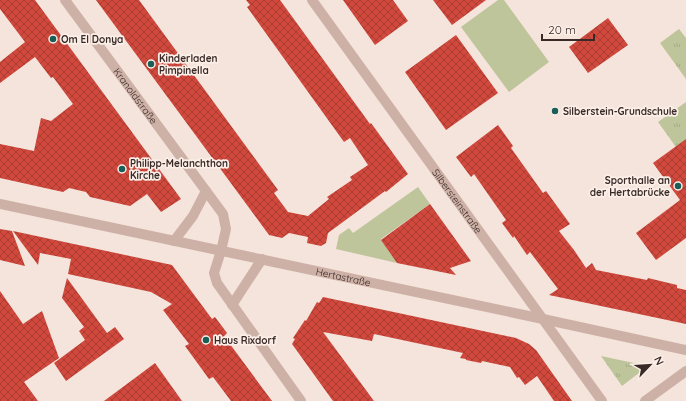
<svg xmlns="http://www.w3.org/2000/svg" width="686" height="401" font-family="Quicksand,sans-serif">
<defs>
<pattern id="park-tufts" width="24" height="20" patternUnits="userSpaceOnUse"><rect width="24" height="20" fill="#bec59a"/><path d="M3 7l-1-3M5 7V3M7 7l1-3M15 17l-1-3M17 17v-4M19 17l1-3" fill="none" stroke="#a4a985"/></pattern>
<pattern id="building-cross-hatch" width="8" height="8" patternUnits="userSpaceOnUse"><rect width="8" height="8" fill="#d1483d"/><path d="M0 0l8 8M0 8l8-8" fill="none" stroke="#ab3c33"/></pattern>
</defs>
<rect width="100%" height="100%" fill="#f4e4db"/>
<path fill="#bec59a" d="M 498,0 L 504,0 L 549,62 L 509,92 L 461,27 Z
M 418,187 L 430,204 L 381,239 L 397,263 L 336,249 L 339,235 L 349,228 L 353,233 Z"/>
<path fill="url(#park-tufts)" d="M 679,29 L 686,38 L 686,79 L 660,43 Z
M 686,102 L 686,139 L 676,147 L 658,122 Z
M 601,356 L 648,366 L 622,386 Z"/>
<path fill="url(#building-cross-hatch)" d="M 0,0 L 35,0 L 181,199 L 161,212 L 147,194 L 130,206 L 90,197 L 86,192 L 69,188 L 63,192 L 0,178 L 0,144 L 34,151 L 41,118 L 51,121 L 73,104 L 53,77 L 51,78 L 35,57 L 0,83 L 0,62 L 25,42 L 0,9 Z
M 96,0 L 139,0 L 278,190 L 274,193 L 288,212 L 308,216 L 329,199 L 327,197 L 352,180 L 350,177 L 368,165 L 350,138 L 344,142 L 247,7 L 250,5 L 246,0 L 280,0 L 370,124 L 371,123 L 408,174 L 386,192 L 385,191 L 328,233 L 326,243 L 321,246 L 307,243 L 308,237 L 289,233 L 282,238 L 269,235 Z
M 343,0 L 393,0 L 408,21 L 375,45 Z
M 433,0 L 486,0 L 452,25 Z
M 608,18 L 628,45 L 588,73 L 569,47 Z
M 456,35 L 498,93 L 446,130 L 405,72 Z
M 498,125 L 513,146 L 511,148 L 543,193 L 546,191 L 570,224 L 559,231 L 574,250 L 586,268 L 592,263 L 596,270 L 647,280 L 648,278 L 677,285 L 677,288 L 686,290 L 686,324 L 549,295 L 558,289 L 530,252 L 527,255 L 514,236 L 513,238 L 502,223 L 506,220 L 474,174 L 471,177 L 456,157 Z
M 686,139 L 686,238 L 656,260 L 636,233 L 680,200 L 653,163 Z
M 430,204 L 471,261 L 450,268 L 456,275 L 397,263 L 381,240 Z
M 0,229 L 12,231 L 25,266 L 0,260 Z
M 13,231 L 172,265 L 212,319 L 215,317 L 227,333 L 224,336 L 272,401 L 231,401 L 213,377 L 209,379 L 185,346 L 189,344 L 163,310 L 172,304 L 151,292 L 68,274 L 71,259 L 40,253 L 38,265 Z
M 67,278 L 107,333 L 115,327 L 124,339 L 66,381 L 54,363 L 85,340 L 79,331 L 84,327 L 62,298 Z
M 0,291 L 23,324 L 42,311 L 59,358 L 24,382 L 38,401 L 0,401 Z
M 323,297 L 516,338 L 529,344 L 536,350 L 572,401 L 554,401 L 537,376 L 525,385 L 519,377 L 517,378 L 510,367 L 482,361 L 481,363 L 466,360 L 466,359 L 460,358 L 463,353 L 374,334 L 372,341 L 323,332 L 374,401 L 333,401 L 292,344 L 295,339 L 293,338 L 305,320 L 306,321 L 317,302 L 319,303 Z
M 155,363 L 182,401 L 104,401 L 135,378 Z"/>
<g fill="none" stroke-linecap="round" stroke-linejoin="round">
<g stroke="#ceb1a6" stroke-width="10">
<path id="s1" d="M 65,0 L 223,214 L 226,229 L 221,251 L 214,273 L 217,283 L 301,401"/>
<path d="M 174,241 L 193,216 L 206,191"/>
<path d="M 232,305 L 262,259"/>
<path d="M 543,319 L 686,350"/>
<path d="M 645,401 L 686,371"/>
</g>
<g stroke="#ceb1a6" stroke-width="10">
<path id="s2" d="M 312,0 L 602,401"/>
<path id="s3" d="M 0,204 L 543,319"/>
</g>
</g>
<g fill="#195e57" stroke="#fbefe8" stroke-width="1.5">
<circle cx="53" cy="39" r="4"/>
<circle cx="151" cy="64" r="4"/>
<circle cx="555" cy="111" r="4"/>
<circle cx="122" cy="169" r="4"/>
<circle cx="678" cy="186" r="4"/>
<circle cx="206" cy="340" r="4"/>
</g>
<g text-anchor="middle" stroke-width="3.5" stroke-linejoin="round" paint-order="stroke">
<g font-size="10" font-weight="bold" fill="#392a27" stroke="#fbefe8" text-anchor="start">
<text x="61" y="43">Om El Donya</text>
<text x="159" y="62">Kinderladen<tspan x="159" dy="12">Pimpinella</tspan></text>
<text x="563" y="115">Silberstein-Grundschule</text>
<text x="130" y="167">Philipp-Melanchthon<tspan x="130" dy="12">Kirche</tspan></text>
<text x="670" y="184" text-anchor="end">Sporthalle an<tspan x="670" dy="12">der Hertabrücke</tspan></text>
<text x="214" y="344">Haus Rixdorf</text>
</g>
<g font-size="10" fill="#392a27" stroke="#fbefe8">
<text dy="4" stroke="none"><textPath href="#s1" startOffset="119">Kranoldstraße</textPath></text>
<text dy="4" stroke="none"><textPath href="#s2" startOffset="248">Silbersteinstraße</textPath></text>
<text dy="4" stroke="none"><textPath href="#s3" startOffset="351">Hertastraße</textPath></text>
</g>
</g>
<g transform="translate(650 365) rotate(65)" stroke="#fbefe8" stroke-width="3" paint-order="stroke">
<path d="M0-3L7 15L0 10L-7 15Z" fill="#392a27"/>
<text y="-6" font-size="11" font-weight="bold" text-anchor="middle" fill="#392a27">N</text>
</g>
<path d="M542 34v6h52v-6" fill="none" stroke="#392a27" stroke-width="2"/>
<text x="548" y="34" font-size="12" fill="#392a27" stroke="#fbefe8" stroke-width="3" paint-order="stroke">20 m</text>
</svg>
